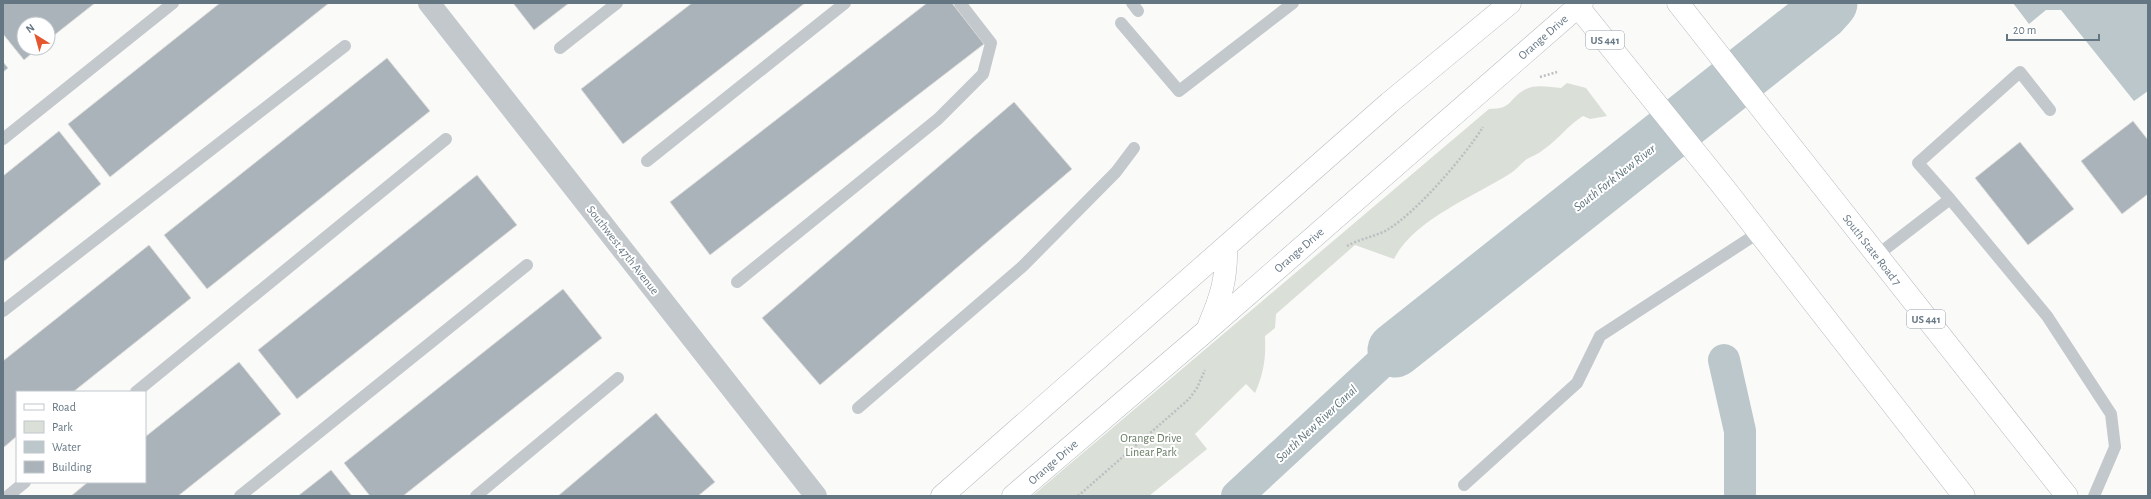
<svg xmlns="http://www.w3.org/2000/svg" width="2151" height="499" font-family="'Alegreya Sans',sans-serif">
<rect width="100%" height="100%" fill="#fafaf8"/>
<path fill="#dadfd7" d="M 1567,83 L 1586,88 L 1607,116 L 1590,119 L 1583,116 C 1568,125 1558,140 1543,150 C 1538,154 1532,156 1527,159 C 1521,163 1517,169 1511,173 C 1475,196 1413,220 1394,259 L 1355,245 L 1276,314 L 1275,328 L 1265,336 C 1266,357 1264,373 1255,393 L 1246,384 L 1195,434 L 1207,449 L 1149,496 L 1032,496 L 1489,109 C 1514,109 1508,98 1526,89 C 1536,84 1550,87 1561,88 Z"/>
<path fill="#bbc7cb" d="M 2013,3 L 2148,3 L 2148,91 L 2134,101 L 2061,10 L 2046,10 L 2029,24 Z"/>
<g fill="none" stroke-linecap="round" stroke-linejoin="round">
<path stroke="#bbc7cb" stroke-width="32" d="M 1724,360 L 1740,431 L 1740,496
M 1237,496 L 1395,350"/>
<path stroke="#bbc7cb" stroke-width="55" d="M 1395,350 L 1821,13 L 1830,3"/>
</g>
<path fill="#aab3b9" stroke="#dcdcda" d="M 3,3 L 95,3 L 48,40 L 48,24 L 24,24 L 24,48 L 38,48 L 24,60 L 3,34 Z
M 220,3 L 329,3 L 110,177 L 68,124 Z
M 513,3 L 569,3 L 534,30 Z
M 692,3 L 805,3 L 623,144 L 581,89 Z
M 927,3 L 952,3 L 984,44 L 710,255 L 670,202 Z
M 387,58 L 430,111 L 207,289 L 164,235 Z
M 3,62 L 8,68 L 3,72 Z
M 1014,102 L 1072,169 L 820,385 L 762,318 Z
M 2133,121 L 2148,140 L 2148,194 L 2122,214 L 2081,161 Z
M 59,131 L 101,184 L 3,262 L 3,176 Z
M 2020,142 L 2074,209 L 2028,245 L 1975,178 Z
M 477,175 L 517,225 L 297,399 L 258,350 Z
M 149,245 L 191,298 L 73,392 L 17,392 L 17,436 L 3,448 L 3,361 Z
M 563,289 L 602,338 L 403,496 L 370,496 L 344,463 Z
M 239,362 L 281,414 L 178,496 L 71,496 L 88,482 L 145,482 L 145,437 Z
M 656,413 L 715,482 L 698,496 L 558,496 Z
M 331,470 L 352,496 L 298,496 Z"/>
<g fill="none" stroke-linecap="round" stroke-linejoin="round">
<g stroke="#b3babf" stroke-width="23">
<path id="secondary" d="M 1209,325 C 1221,297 1227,278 1226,247
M 942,496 L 1389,103 L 1510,3
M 1013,496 L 1206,331 L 1582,3"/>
</g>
<g stroke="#b5babe" stroke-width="23">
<path id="primary" d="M 1575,3 L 1725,189 L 1964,496
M 1678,3 L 2067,496"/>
</g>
<path stroke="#bbbfc2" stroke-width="2.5" stroke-dasharray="2 2" stroke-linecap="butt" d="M 1540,77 L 1557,72
M 1347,246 C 1359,239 1374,237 1387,230 C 1417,212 1464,157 1483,127
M 1078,496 L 1189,399 L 1197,388 L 1205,370"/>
<path stroke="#c3c8cc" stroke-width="12" d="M 1132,3 L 1138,11
M 1121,23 L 1179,91 L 1293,3
M 560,48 L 617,3
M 3,139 L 173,3
M 647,161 L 845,3
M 1950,199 L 2047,316 L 2111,414 L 2115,447 L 2094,496
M 1876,256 L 1950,199 L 1918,163 L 2020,72 L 2050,110
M 737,282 L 938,119 L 983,74 L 991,43 L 960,3
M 3,311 L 345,46
M 136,392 L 446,139
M 858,408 L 1023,266 L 1116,172 L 1134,148
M 1464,485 L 1577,383 L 1600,336 L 1758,233
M 8,496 L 25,482
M 240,496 L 527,265
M 476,496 L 618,378"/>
<path stroke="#c3c8cc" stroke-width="22" d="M 429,3 L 816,496"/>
<use href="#secondary" stroke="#fff" stroke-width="22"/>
<use href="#primary" stroke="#fff" stroke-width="22"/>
</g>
<g text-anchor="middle" stroke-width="4" stroke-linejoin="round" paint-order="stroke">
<g fill="#fff" stroke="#939fa8" stroke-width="1">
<rect x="1586" y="31" width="38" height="18" rx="3"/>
<rect x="1907" y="310" width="38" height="18" rx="3"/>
</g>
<g font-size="11" font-weight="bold" fill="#657683">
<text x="1605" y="44">US 441</text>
<text x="1926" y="323">US 441</text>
</g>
<g font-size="12" fill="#657683" stroke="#fff">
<text transform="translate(1543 37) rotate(-41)" y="4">Orange Drive</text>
<text transform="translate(623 250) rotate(52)" y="4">Southwest 47th Avenue</text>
<text transform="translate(1299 250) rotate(-41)" y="4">Orange Drive</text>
<text transform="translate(1872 250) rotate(52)" y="4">South State Road 7</text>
<text transform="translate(1053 462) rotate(-41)" y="4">Orange Drive</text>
</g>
<g font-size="12" fill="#687a64" stroke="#fff">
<text x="1151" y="442">Orange Drive<tspan x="1151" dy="14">Linear Park</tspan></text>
</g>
<g font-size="13" font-style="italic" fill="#60757c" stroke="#fff">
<text transform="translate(1614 177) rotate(-38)" y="5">South Fork New River</text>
<text transform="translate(1316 423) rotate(-43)" y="5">South New River Canal</text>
</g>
</g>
<rect width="2151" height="499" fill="none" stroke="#657683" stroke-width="8"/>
<rect x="16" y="391" width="130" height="92" fill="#ffffff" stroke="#c1c8cd"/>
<rect x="24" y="404" width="20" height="6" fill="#ffffff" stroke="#c1c8cd"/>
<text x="52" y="411" font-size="12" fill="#657683">Road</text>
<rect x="24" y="421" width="20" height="12" fill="#dadfd7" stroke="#c1c8cd"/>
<text x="52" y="431" font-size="12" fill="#657683">Park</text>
<rect x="24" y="441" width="20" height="12" fill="#bbc7cb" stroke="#c1c8cd"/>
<text x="52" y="451" font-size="12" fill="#657683">Water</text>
<rect x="24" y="461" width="20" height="12" fill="#aab3b9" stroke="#c1c8cd"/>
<text x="52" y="471" font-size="12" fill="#657683">Building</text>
<g transform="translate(36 36) rotate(323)"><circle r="19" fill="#ffffff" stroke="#c1c8cd"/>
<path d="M0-3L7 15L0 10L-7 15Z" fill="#e4572e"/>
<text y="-6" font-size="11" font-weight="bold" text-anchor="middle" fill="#657683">N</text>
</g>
<path d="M2007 34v6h92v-6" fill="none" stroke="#657683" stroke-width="2"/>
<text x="2013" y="34" font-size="12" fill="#657683" stroke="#ffffff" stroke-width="3" paint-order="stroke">20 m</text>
</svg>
